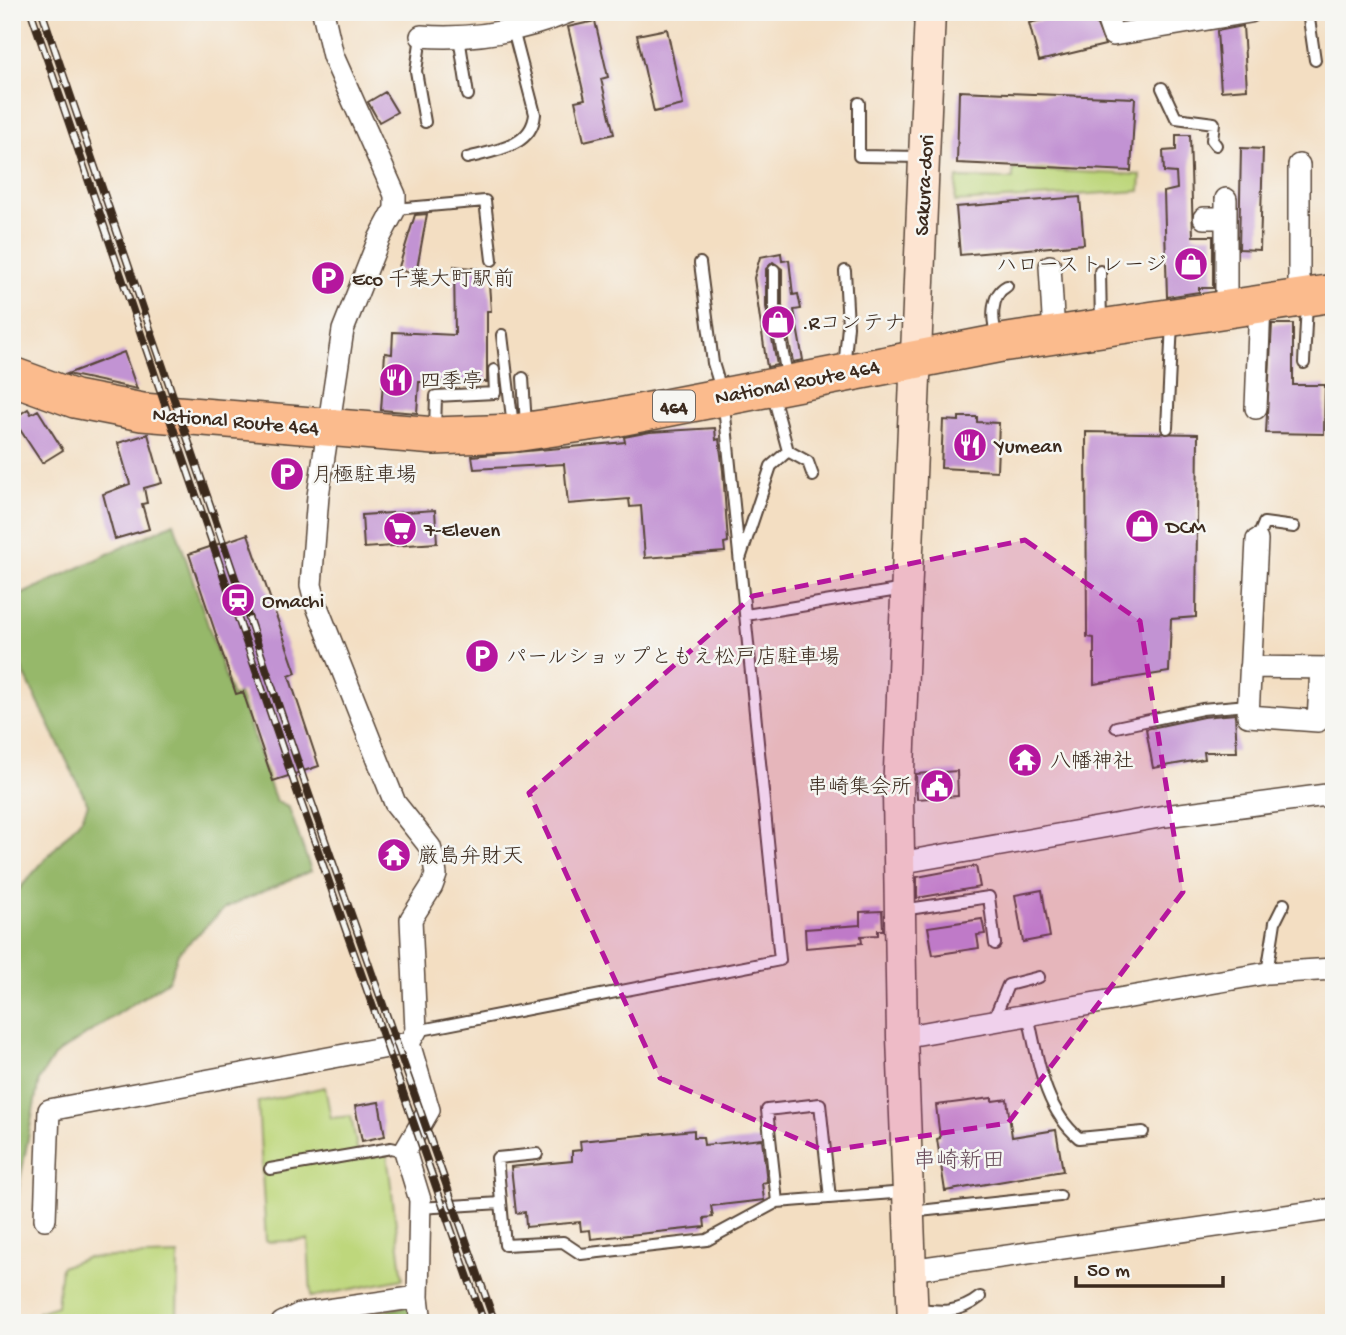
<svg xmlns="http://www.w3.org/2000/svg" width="1346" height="1335" font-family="'Gochi Hand','Klee One',sans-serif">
<rect width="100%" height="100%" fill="#f6f6f2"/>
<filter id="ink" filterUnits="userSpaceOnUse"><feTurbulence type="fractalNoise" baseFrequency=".0143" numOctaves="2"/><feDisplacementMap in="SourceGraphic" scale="14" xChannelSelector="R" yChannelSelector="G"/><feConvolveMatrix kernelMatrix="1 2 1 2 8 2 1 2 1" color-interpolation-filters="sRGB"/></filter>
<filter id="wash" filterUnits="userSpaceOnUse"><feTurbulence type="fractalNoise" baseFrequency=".00686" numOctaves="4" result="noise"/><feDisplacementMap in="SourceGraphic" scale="28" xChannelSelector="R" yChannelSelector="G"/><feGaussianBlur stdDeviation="1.57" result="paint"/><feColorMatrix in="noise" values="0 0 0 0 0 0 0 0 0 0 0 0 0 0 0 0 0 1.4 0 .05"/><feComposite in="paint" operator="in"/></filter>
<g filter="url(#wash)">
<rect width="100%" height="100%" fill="#f3dec2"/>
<path fill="#bed77b" stroke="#7c804c" stroke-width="2" d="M 1013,169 L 1141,175 L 1140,191 L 955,202 L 957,178 L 1013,179 Z
M 325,1087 L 331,1118 L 351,1116 L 359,1159 L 387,1154 L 403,1279 L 311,1297 L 308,1240 L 266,1242 L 258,1102 Z
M 178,1255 L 177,1323 L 41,1323 L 38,1312 L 57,1306 L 61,1267 L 86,1258 Z"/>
<path fill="#96b86b" stroke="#687144" stroke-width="2" d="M 174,523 L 232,697 L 239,694 L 270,785 L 276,801 L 289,808 L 311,871 L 226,907 L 178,953 L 169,980 L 54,1056 L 39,1080 L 19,1186 L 12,1259 L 12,897 L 82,818 L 88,804 L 12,649 L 12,599 Z
M 410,1305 L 412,1323 L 336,1323 Z"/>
<g id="blocks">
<path fill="#c293d3" d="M 1076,12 L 1092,12 L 1105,45 L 1039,61 L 1029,23 Z
M 1119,12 L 1149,12 L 1150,16 L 1122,20 Z
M 595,21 L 608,77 L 601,79 L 614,134 L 584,141 L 575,101 L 585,99 L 568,27 Z
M 1243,26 L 1247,89 L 1221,91 L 1217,31 Z
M 667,29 L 683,105 L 654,112 L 637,35 Z
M 959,91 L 1135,98 L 1131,171 L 957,163 Z
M 385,92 L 397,112 L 379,122 L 368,102 Z
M 1176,135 L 1190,135 L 1193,236 L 1213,236 L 1213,288 L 1199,288 L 1199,292 L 1167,297 L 1164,192 L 1177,189 L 1176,173 L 1164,172 L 1163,151 L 1176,150 Z
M 1241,148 L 1263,149 L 1260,250 L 1239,249 Z
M 1080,197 L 1084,244 L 960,255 L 956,207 Z
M 427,214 L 416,274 L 398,270 L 415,215 Z
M 781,253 L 782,261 L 789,260 L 793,295 L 798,294 L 801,309 L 794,310 L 803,360 L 793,362 L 782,306 L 782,269 L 773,262 L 766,269 L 766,307 L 777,365 L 767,367 L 754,278 L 760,257 Z
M 454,266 L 488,270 L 491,311 L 487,311 L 487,382 L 419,382 L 417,413 L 381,410 L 385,353 L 392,354 L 393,332 L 455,335 Z
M 1272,324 L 1293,324 L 1293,385 L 1325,385 L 1324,434 L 1266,433 Z
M 124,352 L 137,389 L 67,374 Z
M 28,409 L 31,414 L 38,410 L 63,450 L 42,463 L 13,419 Z
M 959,417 L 977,417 L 977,422 L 999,423 L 997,471 L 941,468 L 943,420 L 959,421 Z
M 715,428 L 716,440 L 719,439 L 723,471 L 728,542 L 724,543 L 725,552 L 645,558 L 641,506 L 630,507 L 629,499 L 568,504 L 564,464 L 474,469 L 472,456 L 625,442 L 624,437 L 650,432 Z
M 1086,432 L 1198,434 L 1196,617 L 1171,619 L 1169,672 L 1094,684 L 1094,638 L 1087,637 Z
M 148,434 L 162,483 L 144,488 L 147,503 L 142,504 L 149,529 L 115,539 L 103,494 L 130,484 L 118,443 Z
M 435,510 L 437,543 L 364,548 L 362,515 Z
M 248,534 L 296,673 L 289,676 L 319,766 L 273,781 L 243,692 L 236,694 L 189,554 Z
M 1235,714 L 1237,752 L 1204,752 L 1205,759 L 1153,768 L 1146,729 L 1203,717 Z
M 957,771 L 958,796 L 917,799 L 916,774 Z
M 976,866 L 980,887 L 917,898 L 917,877 Z
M 1042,890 L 1050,937 L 1023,942 L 1015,895 Z
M 882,911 L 883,930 L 878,930 L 878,935 L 861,936 L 862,943 L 806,948 L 805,929 L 860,925 L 860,912 Z
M 982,919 L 985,934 L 977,935 L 979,948 L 933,955 L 928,927 Z
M 992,1098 L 992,1101 L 1007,1099 L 1012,1137 L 1056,1130 L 1063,1171 L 945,1191 L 937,1139 L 940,1138 L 936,1105 Z
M 379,1102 L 385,1136 L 362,1141 L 355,1106 Z
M 694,1130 L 694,1137 L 703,1137 L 704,1145 L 762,1139 L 767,1182 L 762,1183 L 764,1200 L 711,1206 L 713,1217 L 704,1218 L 705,1227 L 591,1239 L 590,1230 L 581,1231 L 580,1222 L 526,1227 L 525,1212 L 516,1213 L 511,1167 L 572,1161 L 572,1151 L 581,1150 L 580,1141 Z"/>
</g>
</g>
<g filter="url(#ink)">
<use href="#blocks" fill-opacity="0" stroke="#574537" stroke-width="2"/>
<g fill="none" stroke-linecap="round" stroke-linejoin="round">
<g stroke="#574537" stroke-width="14">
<path id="lane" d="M 1308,12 L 1315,60
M 421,36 L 416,71 L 425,122
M 459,37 L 468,95
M 1162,88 L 1176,118 L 1214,123 L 1212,140 L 1216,145
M 859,103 L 859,156 L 921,157
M 467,158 C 494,151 532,147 535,114 L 513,30
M 395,209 L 485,201 L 492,260
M 774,270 L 774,307 L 788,380
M 1100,271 L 1101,324
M 502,335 L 513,426
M 998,338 C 991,321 990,295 1007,286
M 1304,363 L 1307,303
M 844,369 L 848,326 L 845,271
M 523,378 L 526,425
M 772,392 L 788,451 L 808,462 L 813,476
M 1167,428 L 1172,322
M 435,429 L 436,396 L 495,393 L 494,370
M 1257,540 L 1264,523 L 1294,527
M 740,559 L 771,466 L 788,451
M 746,615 L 904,589
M 1116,727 L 1202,709 L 1248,705
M 902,910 L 989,897 L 995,944
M 1267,973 L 1275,922 L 1284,904
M 1028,1015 C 1038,1058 1043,1108 1079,1138 L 1143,1132
M 993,1021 L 1008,985 L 1039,977
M 416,1031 L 780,960 L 723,396 L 713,363 L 700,263
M 537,1154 L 497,1158 L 505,1245 L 563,1242 L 581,1254 L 707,1240 L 777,1202 L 906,1192
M 270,1169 L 391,1148 L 405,1151
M 777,1202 L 767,1110 L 820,1104 L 830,1198
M 419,1208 L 501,1203
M 910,1212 L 1060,1196
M 914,1308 C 940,1312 959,1314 980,1297"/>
</g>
<g stroke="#574537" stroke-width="24">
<path id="street" d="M 323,12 L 333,56 L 395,195 L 395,209 L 379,239 L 343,330 L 318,496 L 311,585 L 316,604 L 395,803 L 430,847 L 434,861 L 436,875 L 432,886 L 411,919 L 416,1031 L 409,1043 L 429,1110 L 405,1151 L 420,1200 L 418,1297 L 421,1323
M 1105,12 L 1113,35 L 1250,12
M 421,36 C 472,40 522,31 569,12
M 1204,218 L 1226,218
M 1050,266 L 1054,334
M 1299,298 L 1299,165
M 1226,308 L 1226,199
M 1256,408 L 1260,303
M 1257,540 L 1248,716 L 1318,721 L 1321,668
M 1250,667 L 1334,668
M 899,863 L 1165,816 L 1334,794
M 902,1037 L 1267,973 L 1334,969
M 45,1219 L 49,1110 L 409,1043
M 910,1270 L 1334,1209
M 282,1323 L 300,1314 L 418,1297"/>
</g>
<g stroke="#574537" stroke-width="33">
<path id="secondary" d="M 913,1323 L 902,1037 L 898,794 L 930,12"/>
</g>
<g stroke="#574537" stroke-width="40">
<path id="highway" d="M 12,376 L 75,399 L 142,412 L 435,436 L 514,433 L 609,419 L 1001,343 L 1334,293"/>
</g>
<use href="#lane" stroke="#fff" stroke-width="10"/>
<use href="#street" stroke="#fff" stroke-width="21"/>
<use href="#secondary" stroke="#fde4d1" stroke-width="30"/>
<use href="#highway" stroke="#fbbb8d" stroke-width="37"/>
<g stroke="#3b2a1e" stroke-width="8">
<path id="rail" d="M 31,12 L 298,794 L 484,1323
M 42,12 L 307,789 L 495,1323"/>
</g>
<use href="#rail" stroke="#f6f6f2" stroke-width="5" stroke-dasharray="16" stroke-linecap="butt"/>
</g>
</g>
<path fill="#b5179e" fill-opacity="0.2" stroke="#b5179e" stroke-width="5" stroke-dasharray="14 9" stroke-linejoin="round" d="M 1025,540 L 1140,621 L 1183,892 L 1008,1123 L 825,1151 L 660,1078 L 529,793 L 753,596 Z"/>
<defs>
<g id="shop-disc" transform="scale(1.75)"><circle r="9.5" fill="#b5179e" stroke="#f6f6f2"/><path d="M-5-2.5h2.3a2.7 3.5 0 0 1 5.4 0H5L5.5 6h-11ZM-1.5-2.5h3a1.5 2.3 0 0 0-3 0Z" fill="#fff"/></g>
<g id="parking-disc" transform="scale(1.75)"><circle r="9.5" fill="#b5179e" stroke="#f6f6f2"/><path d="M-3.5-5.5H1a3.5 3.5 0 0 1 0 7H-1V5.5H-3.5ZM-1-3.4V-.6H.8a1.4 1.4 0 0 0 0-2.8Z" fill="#fff"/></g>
<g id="restaurant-disc" transform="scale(1.75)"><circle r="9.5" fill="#b5179e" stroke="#f6f6f2"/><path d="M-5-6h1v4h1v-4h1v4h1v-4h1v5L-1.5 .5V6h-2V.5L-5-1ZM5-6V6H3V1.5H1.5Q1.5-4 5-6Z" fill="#fff"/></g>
<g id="supermarket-disc" transform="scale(1.75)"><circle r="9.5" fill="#b5179e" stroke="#f6f6f2"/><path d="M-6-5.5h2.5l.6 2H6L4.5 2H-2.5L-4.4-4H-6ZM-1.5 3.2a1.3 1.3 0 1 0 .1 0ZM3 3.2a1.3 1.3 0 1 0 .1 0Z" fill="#fff"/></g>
<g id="station-disc" transform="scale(1.75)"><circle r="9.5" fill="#b5179e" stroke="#f6f6f2"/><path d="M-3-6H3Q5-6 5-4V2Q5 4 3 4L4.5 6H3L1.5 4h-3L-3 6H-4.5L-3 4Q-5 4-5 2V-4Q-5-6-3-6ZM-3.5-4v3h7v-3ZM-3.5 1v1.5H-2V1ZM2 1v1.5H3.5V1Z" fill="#fff"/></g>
<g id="temple-disc" transform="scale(1.75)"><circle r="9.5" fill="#b5179e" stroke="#f6f6f2"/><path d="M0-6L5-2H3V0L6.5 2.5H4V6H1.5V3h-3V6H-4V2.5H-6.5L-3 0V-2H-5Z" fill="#fff"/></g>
<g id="civic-disc" transform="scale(1.75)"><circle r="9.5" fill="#b5179e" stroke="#f6f6f2"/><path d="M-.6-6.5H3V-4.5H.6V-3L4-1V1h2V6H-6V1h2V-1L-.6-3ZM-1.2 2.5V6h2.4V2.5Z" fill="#fff"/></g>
</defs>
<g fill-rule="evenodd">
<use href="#shop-disc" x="1191" y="264"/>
<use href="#parking-disc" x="328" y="278"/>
<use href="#shop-disc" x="778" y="322"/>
<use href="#restaurant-disc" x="396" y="380"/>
<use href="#restaurant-disc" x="970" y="445"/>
<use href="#parking-disc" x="287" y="474"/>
<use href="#shop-disc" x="1142" y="526"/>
<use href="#supermarket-disc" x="400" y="529"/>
<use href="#station-disc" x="238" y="600"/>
<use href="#parking-disc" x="482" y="656"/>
<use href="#temple-disc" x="1025" y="760"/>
<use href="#civic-disc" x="937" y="786"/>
<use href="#temple-disc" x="394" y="855"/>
</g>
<g text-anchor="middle" stroke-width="5" stroke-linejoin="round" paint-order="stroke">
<rect fill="#f6f6f2" stroke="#73675e" stroke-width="2" x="653" y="390.5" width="42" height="31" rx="5"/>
<g font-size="19" font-weight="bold" fill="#3b2a1e">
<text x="674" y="413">464</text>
</g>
<g font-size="21" fill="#3b2a1e" stroke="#f6f6f2">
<text transform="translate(923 185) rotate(-87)" y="7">Sakura-dori</text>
<text transform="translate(797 381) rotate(-11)" y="7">National Route 464</text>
<text transform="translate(236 420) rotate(5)" y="7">National Route 464</text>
</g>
<g font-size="21" fill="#3b2a1e" stroke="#f6f6f2" text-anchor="start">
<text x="1166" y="271" text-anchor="end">ハローストレージ</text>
<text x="352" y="285">Eco 千葉大町駅前</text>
<text x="802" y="329">.Rコンテナ</text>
<text x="420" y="387">四季亭</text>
<text x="995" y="452">Yumean</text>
<text x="312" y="481">月極駐車場</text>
<text x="1166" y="533">DCM</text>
<text x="424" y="536">7-Eleven</text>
<text x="262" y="607">Omachi</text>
<text x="506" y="663">パールショップともえ松戸店駐車場</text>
<text x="1050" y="767">八幡神社</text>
<text x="912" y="793" text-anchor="end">串崎集会所</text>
<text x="418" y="862">厳島弁財天</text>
</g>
<g font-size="23" fill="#6a4f5d" stroke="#f6f6f2">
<text x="959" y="1167">串崎新田</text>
</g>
</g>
<rect width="1346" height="1335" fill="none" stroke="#f6f6f2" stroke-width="42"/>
<path d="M1076 1276v10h147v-10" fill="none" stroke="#3b2a1e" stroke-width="3.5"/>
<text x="1087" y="1276" font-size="21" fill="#3b2a1e" stroke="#f6f6f2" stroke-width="5" paint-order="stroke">50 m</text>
</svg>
